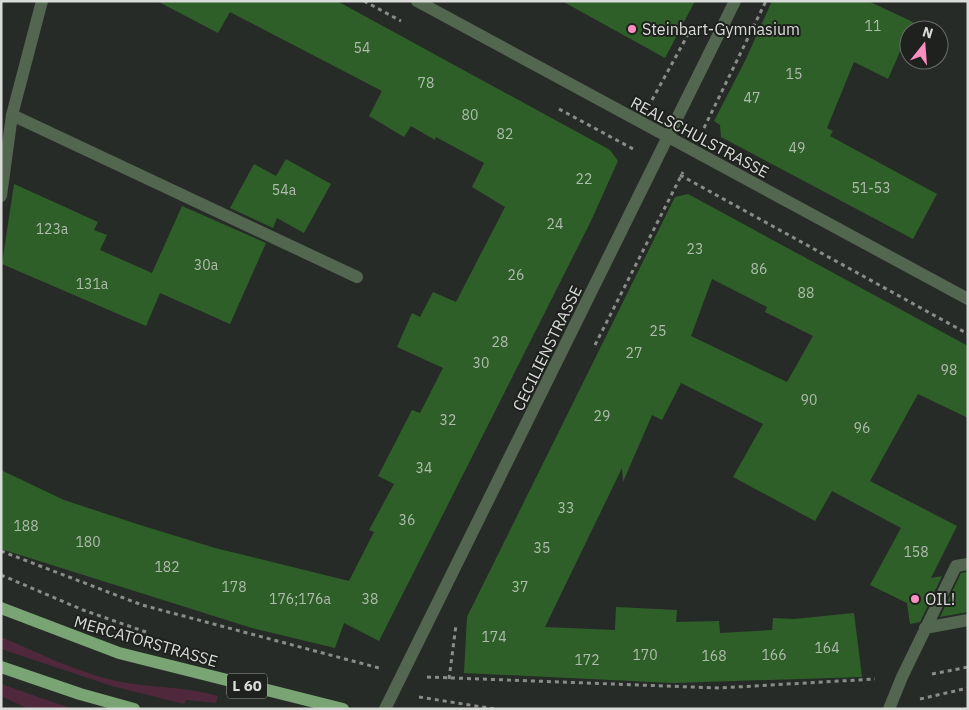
<svg xmlns="http://www.w3.org/2000/svg" width="969" height="710" font-family="'IBM Plex Sans',sans-serif">
<rect width="100%" height="100%" fill="#272b27"/>
<path fill="#50283b" d="M 1,637 C 38,653 77,672 116,681 C 150,688 184,686 218,696 L 216,703 L 186,700 L 184,704 L 112,686 L 1,649 Z
M 1,684 L 73,709 L 29,709 L 1,696 Z"/>
<path fill="#2f5f29" fill-rule="evenodd" d="M 157,1 L 337,1 L 610,150 L 618,161 L 590,223 L 379,641 L 344,623 L 335,648 L 252,628 L 1,549 L 1,470 L 64,500 L 140,525 L 215,548 L 349,581 L 374,532 L 369,530 L 394,484 L 378,476 L 412,410 L 420,413 L 443,368 L 397,347 L 412,313 L 420,317 L 433,292 L 456,302 L 505,207 L 472,187 L 484,163 L 436,137 L 435,140 L 411,126 L 404,137 L 369,116 L 382,91 L 230,12 L 218,33 Z
M 562,1 L 695,1 L 665,58 Z
M 772,1 L 868,1 L 913,22 L 888,79 L 854,62 L 827,128 L 833,131 L 830,136 L 937,194 L 913,239 L 721,137 L 720,125 L 714,121 L 745,61 Z
M 286,159 L 331,184 L 304,233 L 277,218 L 273,228 L 230,208 L 254,164 L 276,176 Z
M 14,184 L 98,222 L 94,230 L 107,235 L 100,250 L 152,273 L 182,206 L 266,243 L 230,324 L 160,293 L 146,326 L 2,264 Z
M 688,194 L 968,346 L 968,418 L 918,394 L 870,481 L 957,526 L 931,578 L 942,576 L 920,622 L 910,624 L 907,603 L 870,585 L 901,528 L 832,491 L 815,521 L 733,477 L 763,424 L 681,383 L 662,420 L 652,415 L 623,482 L 622,468 L 545,627 L 615,630 L 616,607 L 677,610 L 676,622 L 719,621 L 720,633 L 772,630 L 773,618 L 794,619 L 854,613 L 862,677 L 673,683 L 464,673 L 467,617 L 675,197 ZM 712,279 L 767,307 L 765,312 L 813,336 L 787,382 L 691,336 Z
M 968,572 L 968,612 L 940,617 L 961,573 Z"/>
<g fill="none" stroke-linecap="round" stroke-linejoin="round">
<path stroke="#898c88" stroke-width="3" stroke-dasharray="4 4" stroke-linecap="butt" d="M 364,1 L 401,21
M 652,100 L 691,29
M 559,109 L 635,150
M 704,128 L 766,1
M 680,175 L 968,334
M 595,345 L 683,172
M 1,551 L 142,605 L 379,668
M 1,575 L 83,610 L 146,632
M 932,674 L 968,667
M 427,677 L 719,688 L 875,679
M 449,679 L 456,625
M 419,697 L 495,709
M 920,699 L 968,688"/>
<path stroke="#536750" stroke-width="12" d="M 42,1 L 12,115 L 357,277
M 417,1 L 968,299
M 1,196 L 12,115
M 925,628 L 968,620
M 385,709 L 735,1
M 889,709 L 902,677 L 956,566 L 968,564"/>
<path stroke="#79a473" stroke-width="12" d="M 1,608 L 119,653 L 343,709
M 1,667 L 80,694 L 134,709"/>
</g>
<g fill="#fc8fc2" stroke="#1e211d" stroke-width="2">
<circle cx="632" cy="29" r="5"/>
<circle cx="915" cy="599" r="5"/>
</g>
<g text-anchor="middle" stroke-width="4" stroke-linejoin="round" paint-order="stroke">
<g font-size="14" fill="#afbdad">
<text x="873" y="31">11</text>
<text x="362" y="53">54</text>
<text x="794" y="79">15</text>
<text x="426" y="88">78</text>
<text x="752" y="103">47</text>
<text x="470" y="120">80</text>
<text x="505" y="139">82</text>
<text x="797" y="153">49</text>
<text x="584" y="184">22</text>
<text x="871" y="193">51-53</text>
<text x="284" y="195">54a</text>
<text x="555" y="229">24</text>
<text x="52" y="234">123a</text>
<text x="695" y="254">23</text>
<text x="206" y="270">30a</text>
<text x="759" y="274">86</text>
<text x="516" y="280">26</text>
<text x="92" y="289">131a</text>
<text x="806" y="298">88</text>
<text x="658" y="336">25</text>
<text x="500" y="347">28</text>
<text x="634" y="358">27</text>
<text x="481" y="368">30</text>
<text x="949" y="375">98</text>
<text x="809" y="405">90</text>
<text x="602" y="421">29</text>
<text x="448" y="425">32</text>
<text x="862" y="433">96</text>
<text x="424" y="473">34</text>
<text x="566" y="513">33</text>
<text x="407" y="525">36</text>
<text x="26" y="531">188</text>
<text x="88" y="547">180</text>
<text x="542" y="553">35</text>
<text x="916" y="557">158</text>
<text x="167" y="572">182</text>
<text x="234" y="592">178</text>
<text x="520" y="592">37</text>
<text x="300" y="604">176;176a</text>
<text x="370" y="604">38</text>
<text x="494" y="642">174</text>
<text x="827" y="653">164</text>
<text x="645" y="660">170</text>
<text x="774" y="660">166</text>
<text x="714" y="661">168</text>
<text x="587" y="665">172</text>
</g>
<rect fill="#1e211d" stroke="#a2a4a1" stroke-width="1" x="227" y="673.5" width="40" height="25" rx="4"/>
<g font-size="15" font-weight="bold" fill="#dadcd9">
<text x="247" y="691">L 60</text>
</g>
<g font-size="16" fill="#dadcd9" stroke="#1e211d" text-anchor="start">
<text x="642" y="35">Steinbart-Gymnasium</text>
<text x="925" y="605">OIL!</text>
</g>
<g font-size="16" fill="#dadcd9" stroke="#1e211d">
<text transform="translate(700 137) rotate(28)" y="6">REALSCHULSTRASSE</text>
<text transform="translate(547 348) rotate(-64)" y="6">CECILIENSTRASSE</text>
<text transform="translate(146 641) rotate(16)" y="6">MERCATORSTRASSE</text>
</g>
</g>
<rect width="969" height="710" fill="none" stroke="#dadcd9" stroke-width="5"/>
<g transform="translate(924 45) rotate(17)"><circle r="24" fill="#1e211d" stroke="#696c68"/>
<path d="M0-4L9 19L0 12L-9 19Z" fill="#fc8fc2"/>
<text y="-8" font-size="14" font-weight="bold" text-anchor="middle" fill="#dadcd9">N</text>
</g>
</svg>
